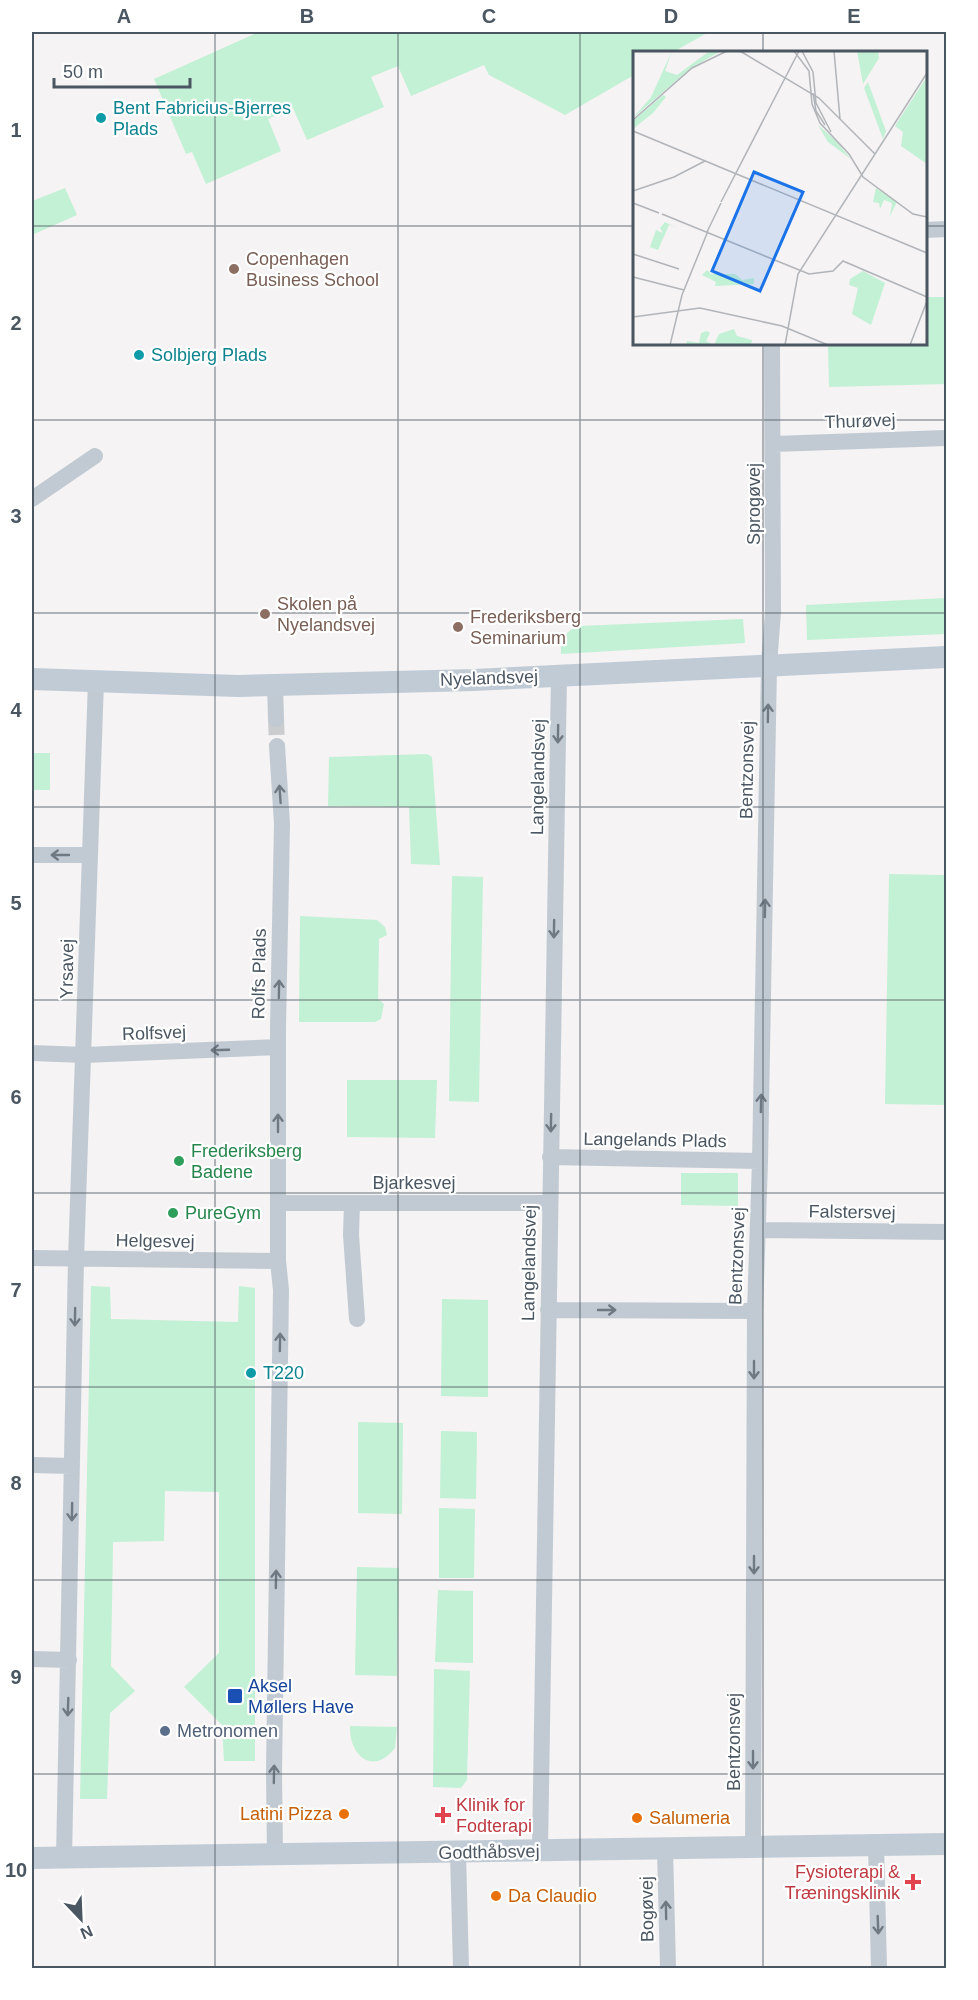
<svg xmlns="http://www.w3.org/2000/svg" width="978" height="2000" font-family="Helvetica,sans-serif">
<rect width="100%" height="100%" fill="#f5f3f3"/>
<path fill="#c3f1d5" d="M 259,32 L 709,32 L 673,52 L 634,52 L 634,75 L 565,115 L 489,75 L 484,65 L 411,96 L 398,66 L 371,77 L 384,107 L 307,140 L 293,108 L 268,119 L 281,151 L 206,184 L 192,152 L 186,154 L 154,79 Z
M 65,188 L 77,215 L 32,235 L 32,201 Z
M 926,297 L 946,297 L 946,384 L 829,387 L 828,344 L 926,344 Z
M 946,598 L 946,634 L 807,640 L 806,605 Z
M 743,619 L 745,643 L 561,654 C 560,640 566,630 579,626 Z
M 32,753 L 50,753 L 50,790 L 32,790 Z
M 427,754 L 432,757 L 440,865 L 411,864 L 409,807 L 328,806 L 329,757 Z
M 889,874 L 946,875 L 946,1105 L 885,1104 Z
M 452,876 L 483,877 L 479,1102 L 449,1101 Z
M 300,916 L 377,920 L 385,927 L 387,935 L 379,939 L 378,999 L 384,1004 L 381,1019 L 375,1022 L 299,1022 Z
M 347,1080 L 437,1080 L 435,1138 L 347,1137 Z
M 681,1173 L 738,1173 L 738,1206 L 681,1205 Z
M 91,1286 L 110,1287 L 111,1319 L 238,1322 L 239,1286 L 255,1288 L 255,1761 L 224,1761 L 222,1725 L 184,1687 L 219,1653 L 219,1492 L 165,1491 L 164,1541 L 113,1542 L 111,1666 L 135,1691 L 110,1713 L 107,1799 L 80,1799 Z
M 442,1299 L 488,1300 L 488,1397 L 441,1396 Z
M 358,1422 L 403,1423 L 402,1514 L 358,1513 Z
M 441,1431 L 477,1432 L 476,1499 L 440,1498 Z
M 439,1508 L 475,1509 L 474,1578 L 439,1578 Z
M 357,1567 L 399,1568 L 397,1676 L 355,1675 Z
M 438,1590 L 473,1591 L 473,1663 L 435,1662 Z
M 434,1669 L 470,1671 L 467,1780 L 461,1788 L 433,1787 Z
M 350,1726 L 397,1727 L 395,1748 C 373,1776 349,1756 350,1726 Z"/>
<g fill="none" stroke-linecap="round" stroke-linejoin="round">
<path stroke="#caccce" stroke-width="16" stroke-dasharray="16 8" stroke-linecap="butt" d="M 276,719 L 277,746"/>
<path stroke="#c1cad2" stroke-width="16" d="M 926,230 L 946,229
M 774,444 L 946,438
M 32,499 L 95,456
M 275,685 L 276,719
M 32,855 L 89,855
M 32,1053 L 84,1055 L 278,1047
M 550,1157 L 760,1161
M 279,1203 L 549,1203
M 352,1203 L 351,1235 L 357,1319
M 758,1230 L 946,1232
M 32,1258 L 278,1261
M 548,1310 L 755,1311
M 32,1465 L 72,1466
M 32,1659 L 69,1660
M 876,1845 L 879,1968
M 753,1848 L 755,1311 L 760,1161 L 769,665 L 773,612 L 772,344
M 665,1849 L 668,1968
M 540,1851 L 559,675
M 458,1853 L 461,1968
M 275,1854 L 274,1772 L 281,1290 L 278,1261 L 278,1027 L 282,824 L 277,746
M 64,1858 L 76,1259 L 96,681"/>
<path stroke="#c1cbd6" stroke-width="22" d="M 32,679 L 238,686 L 474,680 L 946,657
M 32,1858 L 946,1844"/>
</g>
<defs><path id="oneway-shaft" d="M-6 0H5M1.5-3L5.5 0L1.5 3" fill="none" stroke-width="1.6" stroke-linecap="round" stroke-linejoin="round" transform="scale(1.5)"/></defs>
<g stroke="#6e7983">
<use href="#oneway-shaft" transform="translate(768 713) rotate(-89)"/>
<use href="#oneway-shaft" transform="translate(558 734) rotate(91)"/>
<use href="#oneway-shaft" transform="translate(280 794) rotate(-94)"/>
<use href="#oneway-shaft" transform="translate(60 855) rotate(-180)"/>
<use href="#oneway-shaft" transform="translate(765 908) rotate(-89)"/>
<use href="#oneway-shaft" transform="translate(554 929) rotate(91)"/>
<use href="#oneway-shaft" transform="translate(279 989) rotate(-89)"/>
<use href="#oneway-shaft" transform="translate(220 1050) rotate(178)"/>
<use href="#oneway-shaft" transform="translate(761 1103) rotate(-89)"/>
<use href="#oneway-shaft" transform="translate(278 1123) rotate(-90)"/>
<use href="#oneway-shaft" transform="translate(551 1123) rotate(91)"/>
<use href="#oneway-shaft" transform="translate(607 1310)"/>
<use href="#oneway-shaft" transform="translate(75 1317) rotate(91)"/>
<use href="#oneway-shaft" transform="translate(280 1342) rotate(-89)"/>
<use href="#oneway-shaft" transform="translate(754 1370) rotate(90)"/>
<use href="#oneway-shaft" transform="translate(72 1512) rotate(91)"/>
<use href="#oneway-shaft" transform="translate(754 1565) rotate(90)"/>
<use href="#oneway-shaft" transform="translate(276 1579) rotate(-89)"/>
<use href="#oneway-shaft" transform="translate(68 1707) rotate(92)"/>
<use href="#oneway-shaft" transform="translate(753 1760) rotate(90)"/>
<use href="#oneway-shaft" transform="translate(274 1774) rotate(-89)"/>
<use href="#oneway-shaft" transform="translate(666 1910) rotate(-91)"/>
<use href="#oneway-shaft" transform="translate(878 1925) rotate(88)"/>
</g>
<path fill="none" stroke="#4a5661" stroke-width="1.5" stroke-opacity="0.55" d="M 215,32 L 215,1968M 398,32 L 398,1968M 580,32 L 580,1968M 763,32 L 763,52M 32,226 L 634,226M 926,226 L 946,226M 763,344 L 763,1968M 32,420 L 946,420M 32,613 L 946,613M 32,807 L 946,807M 32,1000 L 946,1000M 32,1193 L 946,1193M 32,1387 L 946,1387M 32,1580 L 946,1580M 32,1774 L 946,1774"/>
<g fill="#0f9aa8" stroke="#fff" stroke-width="2">
<circle cx="101" cy="118" r="6"/>
<circle cx="139" cy="355" r="6"/>
<circle cx="251" cy="1373" r="6"/>
</g>
<g fill="#8d6e63" stroke="#fff" stroke-width="2">
<circle cx="234" cy="269" r="6"/>
<circle cx="265" cy="614" r="6"/>
<circle cx="458" cy="627" r="6"/>
</g>
<g fill="#2e9e5b" stroke="#fff" stroke-width="2">
<circle cx="179" cy="1161" r="6"/>
<circle cx="173" cy="1213" r="6"/>
</g>
<rect fill="#1a4fb4" stroke="#fff" stroke-width="2" x="227" y="1688" width="16" height="16" rx="3"/>
<circle fill="#5c6f8a" stroke="#fff" stroke-width="2" cx="165" cy="1731" r="6"/>
<g fill="#e8710a" stroke="#fff" stroke-width="2">
<circle cx="344" cy="1814" r="6"/>
<circle cx="637" cy="1818" r="6"/>
<circle cx="496" cy="1896" r="6"/>
</g>
<g fill="#e0444e" stroke="#fff" stroke-width="2">
<path d="M440 1806h6v6h6v6h-6v6h-6v-6h-6v-6h6z"/>
<path d="M910 1873h6v6h6v6h-6v6h-6v-6h-6v-6h6z"/>
</g>
<g text-anchor="middle" stroke-width="4.5" stroke-linejoin="round" paint-order="stroke">
<g font-size="18" fill="#0d838f" stroke="#fff" text-anchor="start">
<text x="113" y="114">Bent Fabricius-Bjerres<tspan x="113" dy="21">Plads</tspan></text>
<text x="151" y="361">Solbjerg Plads</text>
<text x="263" y="1379">T220</text>
</g>
<g font-size="18" fill="#785e54" stroke="#fff" text-anchor="start">
<text x="246" y="265">Copenhagen<tspan x="246" dy="21">Business School</tspan></text>
<text x="277" y="610">Skolen på<tspan x="277" dy="21">Nyelandsvej</tspan></text>
<text x="470" y="623">Frederiksberg<tspan x="470" dy="21">Seminarium</tspan></text>
</g>
<g font-size="18" fill="#4a5661" stroke="#fff">
<text transform="translate(860 421) rotate(-2)" y="6">Thurøvej</text>
<text transform="translate(754 504) rotate(-90)" y="6">Sprogøvej</text>
<text transform="translate(489 678) rotate(-2)" y="6">Nyelandsvej</text>
<text transform="translate(747 770) rotate(-89)" y="6">Bentzonsvej</text>
<text transform="translate(538 777) rotate(-89)" y="6">Langelandsvej</text>
<text transform="translate(67 969) rotate(-89)" y="6">Yrsavej</text>
<text transform="translate(259 974) rotate(-89)" y="6">Rolfs Plads</text>
<text transform="translate(154 1033) rotate(-2)" y="6">Rolfsvej</text>
<text transform="translate(655 1140) rotate(1)" y="6">Langelands Plads</text>
<text x="414" y="1189">Bjarkesvej</text>
<text transform="translate(852 1212) rotate(1)" y="6">Falstersvej</text>
<text transform="translate(155 1241) rotate(1)" y="6">Helgesvej</text>
<text transform="translate(737 1256) rotate(-88)" y="6">Bentzonsvej</text>
<text transform="translate(529 1263) rotate(-89)" y="6">Langelandsvej</text>
<text transform="translate(734 1742) rotate(-90)" y="6">Bentzonsvej</text>
<text transform="translate(489 1852) rotate(-1)" y="6">Godthåbsvej</text>
<text transform="translate(647 1909) rotate(-91)" y="6">Bogøvej</text>
</g>
<g font-size="18" fill="#27864d" stroke="#fff" text-anchor="start">
<text x="191" y="1157">Frederiksberg<tspan x="191" dy="21">Badene</tspan></text>
<text x="185" y="1219">PureGym</text>
</g>
<g font-size="18" fill="#164399" stroke="#fff" text-anchor="start">
<text x="248" y="1692">Aksel<tspan x="248" dy="21">Møllers Have</tspan></text>
</g>
<g font-size="18" fill="#4e5e75" stroke="#fff" text-anchor="start">
<text x="177" y="1737">Metronomen</text>
</g>
<g font-size="18" fill="#be3a42" stroke="#fff" text-anchor="start">
<text x="456" y="1811">Klinik for<tspan x="456" dy="21">Fodterapi</tspan></text>
<text x="900" y="1878" text-anchor="end">Fysioterapi &amp;<tspan x="900" dy="21">Træningsklinik</tspan></text>
</g>
<g font-size="18" fill="#c56008" stroke="#fff" text-anchor="start">
<text x="332" y="1820" text-anchor="end">Latini Pizza</text>
<text x="649" y="1824">Salumeria</text>
<text x="508" y="1902">Da Claudio</text>
</g>
</g>
<g transform="translate(633 51)">
<rect width="294" height="294" fill="#f5f3f3"/>
<path d="M 39,0 L 32,20 L 44,24 L 75,1 L 88,0 L 58,17 L 0,67 L 18,46 ZM 224,0 L 245,0 L 246,7 L 230,33 ZM 293,27 L 294,30 L 294,113 L 268,95 L 270,81 L 262,75 ZM 235,31 L 253,80 L 250,88 L 231,37 ZM 30,44 L 33,46 L 20,62 L 1,77 L 0,70 ZM 185,74 L 203,90 L 218,108 L 195,91 ZM 243,137 L 264,151 L 257,165 L 259,152 L 251,149 L 247,158 L 246,152 L 240,151 ZM 32,171 L 43,177 L 36,174 L 25,199 L 17,196 L 23,179 L 30,182 L 27,177 ZM 74,219 L 78,223 L 102,223 L 109,229 L 121,227 L 121,233 L 82,235 L 83,231 L 69,224 ZM 230,220 L 252,232 L 238,274 L 219,263 L 225,237 L 216,234 L 217,228 ZM 101,278 L 104,285 L 119,289 L 118,294 L 53,294 L 54,290 L 66,292 L 68,282 L 74,280 L 77,282 L 73,290 L 81,294 L 86,283 Z" fill="#c3f1d5"/>
<path fill="none" stroke="#b1b4b9" stroke-width="1.5" d="M 107,0 L 186,47 L 242,103M 161,0 L 176,20 L 179,53 L 187,72 L 216,103 L 230,126 L 280,163 L 294,166M 169,0 L 180,21 L 183,52 L 198,81M 201,0 L 207,68M 180,42 L 183,60 L 192,74M 0,69 L 59,17 L 94,0M 0,80 L 294,202M 0,140 L 41,126 L 72,110M 88,151 L 166,0M 0,152 L 26,162M 29,163 L 176,223 L 200,220 L 210,210 L 294,246M 74,181 L 88,152M 0,203 L 46,218M 0,226 L 51,239M 0,266 L 67,257 L 149,275 L 195,294M 37,294 L 49,244 L 75,180M 152,294 L 165,223 L 294,22M 277,294 L 294,250"/>
<path fill="#1a73e8" fill-opacity="0.15" stroke="#1a73e8" stroke-width="3" d="M 121,121 L 170,141 L 127,240 L 79,220 Z"/>
<rect width="294" height="294" fill="none" stroke="#4a5661" stroke-width="3"/>
</g>
<rect width="978" height="2000" fill="none" stroke="#ffffff" stroke-width="66"/>
<g transform="translate(81 1919) rotate(157)" stroke="#ffffff" stroke-width="4.5" paint-order="stroke">
<path d="M0-4.5L10 22L0 15L-10 22Z" fill="#4a5661"/>
<text y="-9" font-size="16" font-weight="bold" text-anchor="middle" fill="#4a5661">N</text>
</g>
<path d="M54 78v9h136v-9" fill="none" stroke="#4a5661" stroke-width="3"/>
<text x="63" y="78" font-size="18" fill="#4a5661" stroke="#ffffff" stroke-width="4.5" paint-order="stroke">50 m</text>
<rect x="33" y="33" width="912" height="1934" fill="none" stroke="#4a5661" stroke-width="2"/>
<g font-size="20" text-anchor="middle" font-weight="bold" fill="#4a5661">
<text x="124" y="23">A</text>
<text x="307" y="23">B</text>
<text x="489" y="23">C</text>
<text x="671" y="23">D</text>
<text x="854" y="23">E</text>
<text x="16" y="137">1</text>
<text x="16" y="330">2</text>
<text x="16" y="523">3</text>
<text x="16" y="717">4</text>
<text x="16" y="910">5</text>
<text x="16" y="1104">6</text>
<text x="16" y="1297">7</text>
<text x="16" y="1490">8</text>
<text x="16" y="1684">9</text>
<text x="16" y="1877">10</text>
</g>
</svg>
